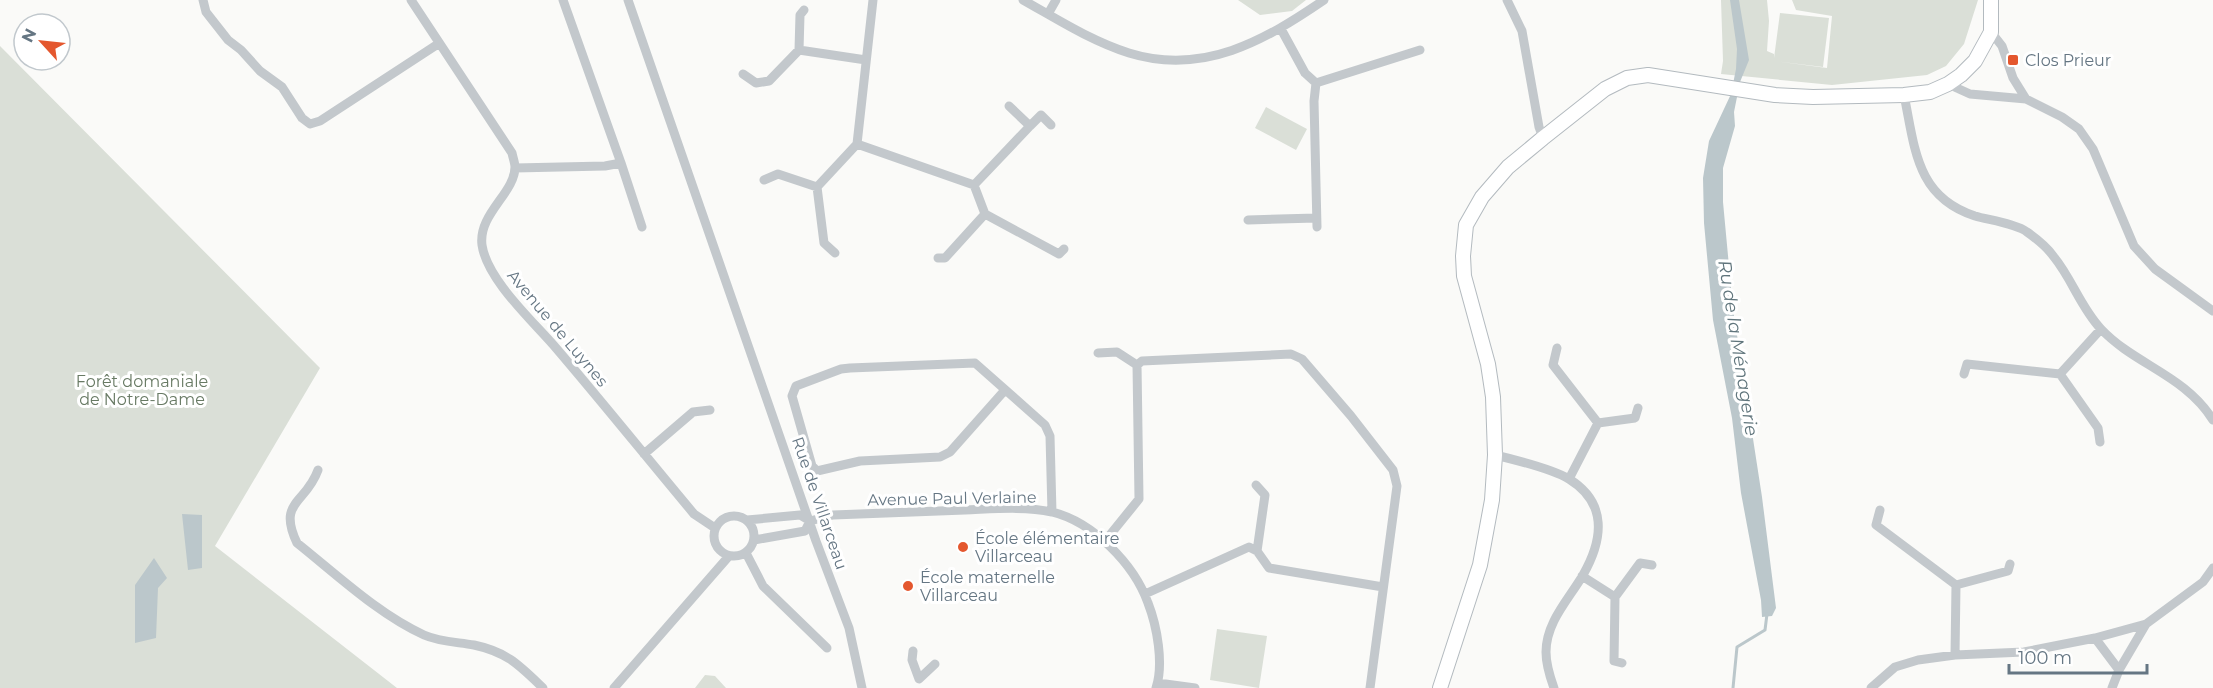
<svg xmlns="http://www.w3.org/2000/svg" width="2213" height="688" font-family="Montserrat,sans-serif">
<rect width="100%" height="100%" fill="#fafaf8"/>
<path fill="#dadfd7" d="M 1238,0 L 1306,0 L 1292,11 L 1260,15 Z
M 1721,0 L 1767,0 L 1769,21 L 1767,51 L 1774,54 L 1774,58 L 1780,13 L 1829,18 L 1823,67 L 1774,61 L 1827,68 L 1832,16 L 1796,10 L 1792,0 L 1978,0 L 1964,44 L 1946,66 L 1927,75 L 1832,85 L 1721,74 L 1723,61 Z
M 0,46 L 320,368 L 215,546 L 397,688 L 0,688 Z
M 1266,107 L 1307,129 L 1296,150 L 1255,128 Z
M 1217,629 L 1267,636 L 1259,688 L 1210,680 Z
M 705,675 L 715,676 L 726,688 L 695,688 Z"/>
<path fill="#bbc7cb" d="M 1730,0 L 1739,0 L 1749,60 L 1740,82 L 1734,112 L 1735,126 L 1723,168 L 1723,202 L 1733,309 L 1762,497 L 1776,608 L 1772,616 L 1762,617 L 1761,600 L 1741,493 L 1732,418 L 1713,320 L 1704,223 L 1703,178 L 1709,141 L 1731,94 L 1736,69 L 1737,49 Z
M 182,514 L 202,515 L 202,568 L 188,570 Z
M 154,558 L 167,578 L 158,588 L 156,638 L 135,643 L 135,585 Z"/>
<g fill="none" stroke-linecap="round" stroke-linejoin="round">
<path stroke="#bbc7cb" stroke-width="3" d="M 1733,688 L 1737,647 L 1765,630 L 1767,614"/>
<g stroke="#b3babf" stroke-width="16">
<path id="secondary" d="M 1440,688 L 1480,565 L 1492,500 L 1495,455 L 1493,397 L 1488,364 L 1464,276 L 1463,256 L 1466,225 L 1482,197 L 1508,167 L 1543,138 L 1605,89 L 1627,78 L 1648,75 L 1775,95 L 1813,97 L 1904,95 L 1930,92 L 1948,84 L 1961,75 L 1975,61 L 1991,32 L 1991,0"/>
</g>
<path stroke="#c3c8cc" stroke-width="9" d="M 203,0 L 206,12 L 228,40 L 241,50 L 260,71 L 282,87 L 302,118 L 310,124 L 320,121 L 438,44
M 411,0 L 512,153 C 513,158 515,163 515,167 C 515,193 478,214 482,245 C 487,280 534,322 556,348 C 603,403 648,459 694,514 L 715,528
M 628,0 L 816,541 L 849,628 L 862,688
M 873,0 L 857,144 L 974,185 L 1030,126
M 1023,0 C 1057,19 1091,41 1129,53 C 1203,76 1264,41 1324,0
M 1507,0 L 1522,31 L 1539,127 L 1543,138
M 1048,14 L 1056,0
M 1281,29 L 1305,73 L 1316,83 L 1420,50
M 1991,32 L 2002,46 L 2013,78 L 2026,99
M 799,50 L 800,15 L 804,10
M 743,74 L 756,83 L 769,81 L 799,50 L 866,60
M 1316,83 L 1314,101 L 1317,227
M 1948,84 L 1970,94 L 2026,99 L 2062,117 L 2079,129 L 2093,149 L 2134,246 L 2155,269 L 2213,311
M 1904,95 C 1915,148 1916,197 1975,216 C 1989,220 2017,224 2027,232 C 2037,239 2047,247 2054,257 C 2072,279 2081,308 2101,329 C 2135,365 2185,375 2213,420
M 1009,106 L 1030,126 L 1041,115 L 1051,125
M 621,163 L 642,227
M 515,168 L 605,166 L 621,163 L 563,0
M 764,180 L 778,174 L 817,187
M 974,185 L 985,214
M 985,214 L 1059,254 L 1064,249
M 1248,220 L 1316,218
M 835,253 L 824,243 L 817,187 L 857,144
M 938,258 L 945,258 L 985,214
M 1557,348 L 1553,365 L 1598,423 L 1569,479
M 1098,353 L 1117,352 L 1137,365
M 1964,374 L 1967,364 L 2060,374
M 1005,390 L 950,452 L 940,457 L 860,461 L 817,471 L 812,466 L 792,396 L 796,386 L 841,369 L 850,368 L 975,363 L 1045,425 L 1050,436 L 1052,512
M 1598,423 L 1635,418 L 1638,408
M 2100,442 L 2098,428 L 2060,374 L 2101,329
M 644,454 L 693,412 L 710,410
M 1495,455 C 1516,460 1552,469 1569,479 C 1608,503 1603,540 1583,575 C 1569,599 1546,622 1546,652 C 1546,664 1550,677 1554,688
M 318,470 C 306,504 277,501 297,543 C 336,574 378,614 424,635 C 440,642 457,642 474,645 C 507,652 519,665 543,688
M 1256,485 L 1265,495 L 1257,551
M 1880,510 L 1876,525 L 1956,585 L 1955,655
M714 536a20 20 0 1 1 40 0a20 20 0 1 1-40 0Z
M 747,520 L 800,515 L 810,521
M 810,521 L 833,515 C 877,513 921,512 965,510 C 993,509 1024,506 1052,512 C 1093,522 1134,564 1148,603 C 1157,626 1164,664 1156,688
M 754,540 L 805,531 L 810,521
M 1105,541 L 1139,499 L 1137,365 L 1142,361 L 1291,354 L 1302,359 L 1351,416 L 1393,470 L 1397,486 L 1370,688
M 746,553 L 763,586 L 827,648
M 1582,576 L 1615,597
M 1956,585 L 2008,571 L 2010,564
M 1145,594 L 1249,547 L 1257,551 L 1269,568 L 1383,587
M 1615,597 L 1614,661 L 1622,663
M 1615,597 L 1640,563 L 1652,565
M 2095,638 L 2119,670
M 913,651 L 912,660 L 919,679 L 935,664
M 1158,683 L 1195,688
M 614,688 L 729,556
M 1871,688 L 1895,667 L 1918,660 L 1955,655 L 2024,652 L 2095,638 L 2146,624 L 2203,582 L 2213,568
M 2112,688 L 2119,670 L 2146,624"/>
<use href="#secondary" stroke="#fff" stroke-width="14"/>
</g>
<g fill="#e4572e" stroke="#fff" stroke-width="2">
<rect x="2007" y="54" width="12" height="12" rx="3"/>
<circle cx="963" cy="547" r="6"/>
<circle cx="908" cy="586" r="6"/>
</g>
<g text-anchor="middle" stroke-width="6" stroke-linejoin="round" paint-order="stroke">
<g font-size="16" fill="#657683" stroke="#fff" text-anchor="start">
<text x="2025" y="66">Clos Prieur</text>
<text x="975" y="544">École élémentaire<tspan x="975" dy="18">Villarceau</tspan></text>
<text x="920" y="583">École maternelle<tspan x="920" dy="18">Villarceau</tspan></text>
</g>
<g font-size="16" fill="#657683" stroke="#fff">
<text transform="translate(558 328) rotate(50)" y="6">Avenue de Luynes</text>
<text transform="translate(952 498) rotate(-1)" y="6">Avenue Paul Verlaine</text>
<text transform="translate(820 503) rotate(71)" y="6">Rue de Villarceau</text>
</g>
<g font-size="16" fill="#687a64" stroke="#fff">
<text x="142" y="387">Forêt domaniale<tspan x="142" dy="18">de Notre-Dame</tspan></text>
</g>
<g font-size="18" font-style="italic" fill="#60757c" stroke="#fff">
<text transform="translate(1738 348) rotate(81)" y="6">Ru de la Ménagerie</text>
</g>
</g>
<g transform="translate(42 42) rotate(297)"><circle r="28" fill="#ffffff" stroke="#c1c8cd" stroke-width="1.5"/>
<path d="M0-4.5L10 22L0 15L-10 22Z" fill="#e4572e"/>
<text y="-9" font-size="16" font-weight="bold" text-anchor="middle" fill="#657683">N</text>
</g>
<path d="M2009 664v9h138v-9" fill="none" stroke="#657683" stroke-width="3"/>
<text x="2018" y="664" font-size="18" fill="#657683" stroke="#ffffff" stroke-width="4.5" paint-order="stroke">100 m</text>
</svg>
